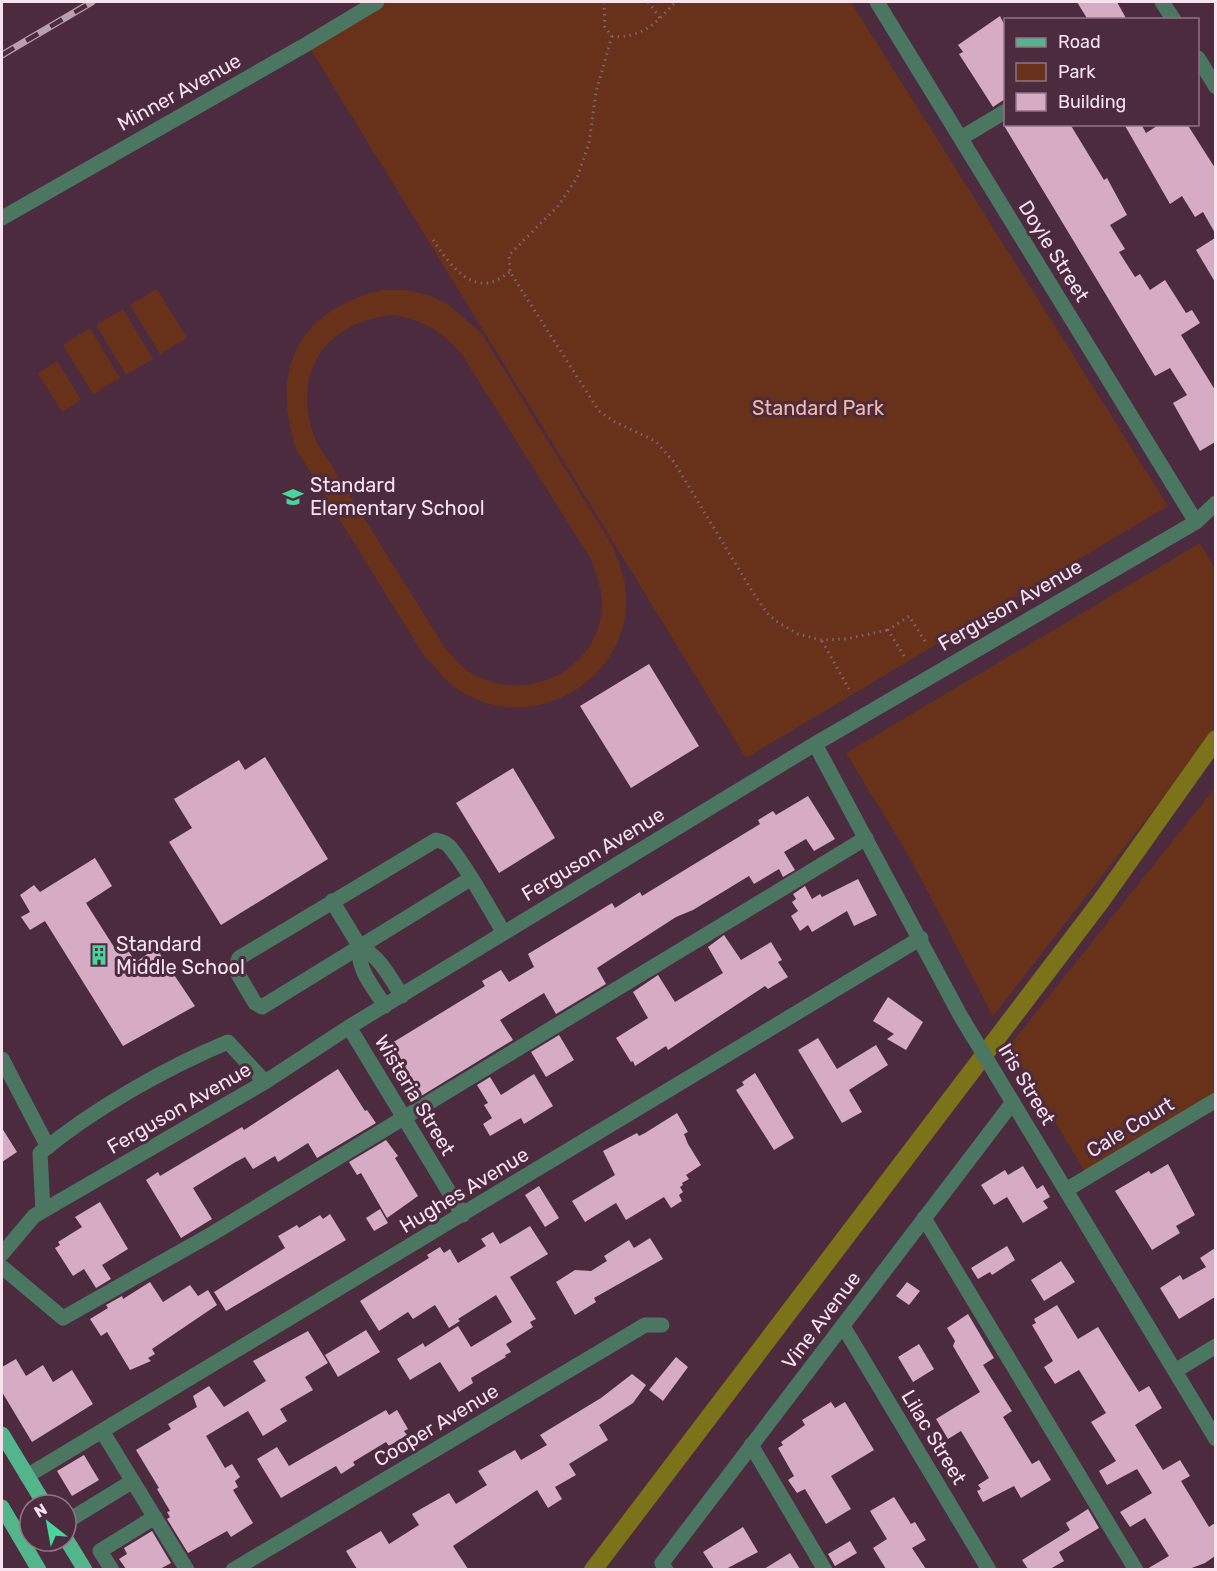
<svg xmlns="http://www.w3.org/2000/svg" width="1217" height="1571" font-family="Rubik,sans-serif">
<rect width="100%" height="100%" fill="#4c2b3f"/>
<path fill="#67311a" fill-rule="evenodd" d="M 387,2 L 851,2 L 1168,506 L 746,758 L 311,50 Z
M 157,289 L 187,338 L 160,354 L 130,305 Z
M 381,290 L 405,290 L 428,295 L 448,304 L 482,334 L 612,545 C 619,562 626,578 626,597 C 629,671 552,725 483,702 C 469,697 454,688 444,678 C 438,672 432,661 426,659 L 296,449 C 270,369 298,311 381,290 ZM 394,315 C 424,321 441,331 461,353 L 592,561 C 597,576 602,590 602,606 C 599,675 517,708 464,668 C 457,663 451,654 445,648 L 316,441 C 290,374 323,322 394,315 Z
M 123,309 L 153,359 L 126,375 L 96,325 Z
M 90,328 L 120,378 L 93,394 L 63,345 Z
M 57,361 L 81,400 L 62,412 L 38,373 Z
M 1200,543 L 1215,569 L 1215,731 L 993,1016 L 910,858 L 846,753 Z
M 1215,788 L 1215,1105 L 1090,1180 L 1009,1046 Z"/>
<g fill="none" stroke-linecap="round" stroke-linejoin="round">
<path stroke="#7c7219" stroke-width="18" d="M 593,1570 L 1101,901 L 1216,739"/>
</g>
<path fill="#d5acc3" d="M 1077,2 L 1117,2 L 1127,20 L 1088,20 Z
M 1000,16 L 1005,26 L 1005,99 L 993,107 L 959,54 L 963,52 L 958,45 Z
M 1003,124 L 1070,124 L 1104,180 L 1107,178 L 1127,215 L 1110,225 L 1125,249 L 1119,252 L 1135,277 L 1140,274 L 1150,290 L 1165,280 L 1186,313 L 1192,310 L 1200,323 L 1181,335 L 1215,390 L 1215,442 L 1200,451 L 1173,403 L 1187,395 L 1170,368 L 1155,376 Z
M 1124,124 L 1141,124 L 1146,133 L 1160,124 L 1187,124 L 1215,168 L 1215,233 L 1203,212 L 1195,217 L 1182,196 L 1170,204 Z
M 1215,238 L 1215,282 L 1196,250 Z
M 649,664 L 699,746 L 631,788 L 580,706 Z
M 265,757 L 328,859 L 221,925 L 169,842 L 192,828 L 174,799 L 239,760 L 245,770 Z
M 513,768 L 555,838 L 499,873 L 456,803 Z
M 808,796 L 835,839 L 814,851 L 806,839 L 784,852 L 795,870 L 783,877 L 779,869 L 754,884 L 749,876 L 693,910 L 676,917 L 597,968 L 606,984 L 556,1014 L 544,993 L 500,1020 L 513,1040 L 413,1101 L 408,1091 L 416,1086 L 392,1043 L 485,986 L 482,981 L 501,970 L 509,982 L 534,967 L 528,954 L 612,903 L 615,908 L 640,892 L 642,896 L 760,824 L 758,820 L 773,811 L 776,815 Z
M 95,858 L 112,886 L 86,903 L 114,947 L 122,942 L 136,962 L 156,948 L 195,1006 L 123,1046 L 45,921 L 30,930 L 21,917 L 30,912 L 20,895 L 34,885 L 40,892 Z
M 858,879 L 877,915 L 854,926 L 847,911 L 812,932 L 808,925 L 800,931 L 791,916 L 798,911 L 792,902 L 796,899 L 793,894 L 805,886 L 812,899 L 820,894 L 822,897 Z
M 724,935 L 741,960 L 771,942 L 782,960 L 778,962 L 788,977 L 768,989 L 765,986 L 668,1050 L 666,1046 L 635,1066 L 633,1061 L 631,1062 L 616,1038 L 648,1018 L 633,992 L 658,975 L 675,1002 L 723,973 L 708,947 Z
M 888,997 L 923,1022 L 906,1050 L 887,1039 L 894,1034 L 873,1021 Z
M 559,1035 L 574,1060 L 546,1077 L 531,1052 Z
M 818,1038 L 837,1069 L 876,1045 L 888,1065 L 849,1090 L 862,1112 L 842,1123 L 798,1050 Z
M 338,1069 L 365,1111 L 367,1110 L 376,1123 L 317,1158 L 308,1143 L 278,1162 L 275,1156 L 253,1169 L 245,1157 L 234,1163 L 193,1188 L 212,1219 L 181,1238 L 146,1180 L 158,1172 L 160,1176 L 242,1127 L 244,1130 Z
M 755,1073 L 794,1138 L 774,1150 L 736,1090 L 744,1085 L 742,1082 Z
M 534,1074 L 553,1106 L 524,1124 L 521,1118 L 490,1136 L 483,1124 L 492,1118 L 484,1105 L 488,1103 L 477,1085 L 490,1077 L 501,1095 Z
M 677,1113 L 688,1132 L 684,1134 L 688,1144 L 701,1165 L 686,1175 L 689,1179 L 682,1183 L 683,1185 L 680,1187 L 683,1192 L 679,1195 L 682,1201 L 671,1208 L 664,1197 L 626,1220 L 616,1203 L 585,1222 L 572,1201 L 615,1175 L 603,1151 L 637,1133 L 639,1136 L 645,1133 Z
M 2,1128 L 17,1152 L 2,1162 Z
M 386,1140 L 398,1156 L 395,1158 L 418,1196 L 387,1218 L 361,1173 L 357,1175 L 349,1162 Z
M 1168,1164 L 1195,1215 L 1176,1226 L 1180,1233 L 1152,1250 L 1115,1191 L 1149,1171 L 1151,1174 Z
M 1023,1166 L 1037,1189 L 1043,1185 L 1050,1197 L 1043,1201 L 1048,1208 L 1023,1223 L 1007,1197 L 994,1205 L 981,1185 L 1005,1170 L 1008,1175 Z
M 539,1186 L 559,1218 L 545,1227 L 525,1195 Z
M 100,1202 L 128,1249 L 102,1265 L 111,1279 L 96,1288 L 84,1269 L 73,1276 L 55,1248 L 60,1245 L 58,1242 L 82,1227 L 75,1217 Z
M 380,1209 L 388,1223 L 374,1231 L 366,1218 Z
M 330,1214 L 346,1240 L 226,1311 L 214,1292 L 285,1248 L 278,1236 L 297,1225 L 299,1228 L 320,1215 L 323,1219 Z
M 530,1226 L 548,1254 L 510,1277 L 536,1319 L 530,1322 L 533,1327 L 506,1344 L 511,1352 L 505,1355 L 506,1357 L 471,1378 L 473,1383 L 459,1392 L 440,1362 L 410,1380 L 397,1359 L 423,1343 L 425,1347 L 458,1326 L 471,1347 L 512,1322 L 496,1295 L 458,1319 L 460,1321 L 449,1328 L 435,1305 L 413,1319 L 408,1312 L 379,1331 L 360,1301 L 429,1258 L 427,1255 L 440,1247 L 444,1253 L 450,1249 L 458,1263 L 486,1246 L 481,1239 L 493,1232 L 500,1244 Z
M 650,1238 L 663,1259 L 594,1298 L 596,1302 L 575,1315 L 556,1282 L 575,1270 L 591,1271 L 607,1261 L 604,1256 L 629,1240 L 634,1248 Z
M 1007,1246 L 1015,1260 L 992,1275 L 990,1272 L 978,1279 L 971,1268 Z
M 1215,1248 L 1215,1297 L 1179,1319 L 1160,1288 L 1180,1275 L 1183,1280 L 1206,1267 L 1200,1258 Z
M 1061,1261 L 1075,1282 L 1044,1301 L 1031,1280 Z
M 150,1282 L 163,1302 L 190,1285 L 198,1296 L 208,1290 L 217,1305 L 152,1349 L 155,1354 L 148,1358 L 151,1361 L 130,1370 L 107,1332 L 101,1336 L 90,1319 L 108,1308 L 106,1305 L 122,1296 L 123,1299 Z
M 907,1282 L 920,1291 L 909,1305 L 896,1296 Z
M 1057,1305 L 1078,1339 L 1098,1327 L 1139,1392 L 1149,1386 L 1162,1408 L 1135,1425 L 1163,1470 L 1180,1460 L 1190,1476 L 1181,1481 L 1209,1527 L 1215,1523 L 1215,1556 L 1205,1563 L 1189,1569 L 1147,1569 L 1169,1556 L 1145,1518 L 1130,1527 L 1120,1512 L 1152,1493 L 1137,1469 L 1107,1485 L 1099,1471 L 1116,1461 L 1091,1422 L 1106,1413 L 1079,1370 L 1055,1384 L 1044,1367 L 1053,1361 L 1032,1325 L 1036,1323 L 1034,1319 Z
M 968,1314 L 994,1358 L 983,1365 L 1012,1411 L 1003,1417 L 1032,1464 L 1039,1460 L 1051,1480 L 1021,1498 L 1014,1486 L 983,1502 L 977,1491 L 981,1489 L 978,1485 L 989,1478 L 961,1431 L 948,1439 L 936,1419 L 980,1392 L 953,1346 L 955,1341 L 947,1328 Z
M 366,1330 L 380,1352 L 338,1377 L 325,1355 Z
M 308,1331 L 328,1363 L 305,1377 L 313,1390 L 280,1409 L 287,1421 L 263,1436 L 248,1411 L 206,1436 L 225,1468 L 232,1464 L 240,1477 L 235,1481 L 238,1487 L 233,1490 L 253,1523 L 231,1537 L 227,1531 L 188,1553 L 167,1519 L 170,1517 L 167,1512 L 170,1511 L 157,1489 L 159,1488 L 136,1450 L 171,1429 L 168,1424 L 197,1407 L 193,1396 L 209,1386 L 224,1407 L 266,1381 L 253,1361 Z
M 919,1344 L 934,1369 L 913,1382 L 898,1357 Z
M 676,1357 L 688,1367 L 663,1401 L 649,1390 Z
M 16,1359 L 26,1376 L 43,1365 L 53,1382 L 72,1370 L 93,1404 L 32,1442 L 2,1392 L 2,1367 Z
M 632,1374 L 646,1385 L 633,1403 L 599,1425 L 608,1440 L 569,1464 L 576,1475 L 555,1487 L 562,1499 L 548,1508 L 537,1490 L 453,1546 L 468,1569 L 357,1569 L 346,1551 L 381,1531 L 389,1544 L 419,1525 L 412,1514 L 449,1493 L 456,1504 L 487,1485 L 478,1471 L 515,1450 L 521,1460 L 547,1445 L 540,1435 L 601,1398 Z
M 831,1402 L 835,1408 L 845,1402 L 874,1450 L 831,1476 L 851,1509 L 826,1524 L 805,1489 L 797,1493 L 788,1480 L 794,1476 L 778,1448 L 783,1445 L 781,1442 L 805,1425 L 802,1420 Z
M 386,1410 L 389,1415 L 397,1410 L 408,1429 L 404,1431 L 407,1435 L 389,1446 L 386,1442 L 353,1462 L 355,1465 L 341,1474 L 336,1466 L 281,1498 L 257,1459 L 277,1447 L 289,1466 Z
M 84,1455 L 99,1480 L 72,1496 L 57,1471 Z
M 894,1497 L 911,1524 L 915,1522 L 926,1540 L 912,1548 L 926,1569 L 886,1569 L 873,1548 L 887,1539 L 870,1511 Z
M 1088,1509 L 1099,1528 L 1059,1552 L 1064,1561 L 1050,1569 L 1028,1569 L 1022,1560 L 1070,1530 L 1066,1523 Z
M 743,1527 L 758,1552 L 726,1569 L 714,1569 L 703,1552 Z
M 152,1531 L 171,1563 L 160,1569 L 126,1569 L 119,1559 L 127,1554 L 124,1548 Z
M 850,1541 L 857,1553 L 835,1566 L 828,1554 Z
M 790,1553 L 800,1569 L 764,1569 Z"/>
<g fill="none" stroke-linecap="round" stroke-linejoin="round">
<path stroke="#806274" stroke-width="3" stroke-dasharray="1.5 4.5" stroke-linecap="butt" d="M 604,2 L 605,27 L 612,36 C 640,40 659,21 675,2
M 648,2 L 661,19
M 612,36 L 596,92 L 589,143 L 577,178 L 558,206 L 509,255 L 510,272 L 599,411 L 613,421 L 655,441 L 674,462 L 752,591 L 767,613 L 776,621 L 798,634 L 821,640 L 846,639 L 888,630
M 433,240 C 445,257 463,286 488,283 C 496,282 503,276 510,272
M 822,641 L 849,689
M 904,656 L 888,630 L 909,616 L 926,643"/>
<path stroke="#4b7762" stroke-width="15" d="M 877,2 L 1196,522
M 1162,2 L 1174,20
M 1198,58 L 1216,87
M 961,138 L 1006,111
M 2,218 L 307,44 L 377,2
M 815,744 L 960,1015 L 1216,1439
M 470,879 L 262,1007 L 255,1003 L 235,969 L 239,958 L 436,840 C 441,841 445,842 449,846 C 468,868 488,907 504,933
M 332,901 L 360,947 C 379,955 391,979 402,996
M 360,947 C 356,969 374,988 385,1006
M 349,1027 L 463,1215
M 2,1059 L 48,1147
M 1066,1190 L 1216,1100
M 43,1211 L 40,1153 C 92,1110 165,1068 228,1042 L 265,1082
M 924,1218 L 1136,1570
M 2,1254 L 34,1216 L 265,1082 L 349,1027 L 815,744 L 1196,522 L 1216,503
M 2,1267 L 63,1318 L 210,1235 L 866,838
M 843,1326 L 989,1570
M 1175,1371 L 1216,1346
M 102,1431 L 187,1570
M 751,1445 L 825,1570
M 27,1476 L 921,938
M 66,1522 L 133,1481
M 112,1570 L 100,1551 L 155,1517
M 233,1570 L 645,1325 L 662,1325
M 666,1570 L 662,1563 L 1013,1102"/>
<path stroke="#52b58b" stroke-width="15" d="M 2,1434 L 45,1505
M 2,1507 L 39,1570
M 66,1539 L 85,1570"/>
<g stroke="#b99fae" stroke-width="7">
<path id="rail" d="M 2,55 L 92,2"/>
</g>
<use href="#rail" stroke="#4c2b3f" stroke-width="4.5" stroke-dasharray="14" stroke-linecap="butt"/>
</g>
<defs>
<g id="school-bare" transform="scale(1.62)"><path d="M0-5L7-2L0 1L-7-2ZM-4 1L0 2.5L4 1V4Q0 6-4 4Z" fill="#48d49d" stroke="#4c2b3f" stroke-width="2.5" paint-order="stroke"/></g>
<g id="building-bare" transform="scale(1.62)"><path d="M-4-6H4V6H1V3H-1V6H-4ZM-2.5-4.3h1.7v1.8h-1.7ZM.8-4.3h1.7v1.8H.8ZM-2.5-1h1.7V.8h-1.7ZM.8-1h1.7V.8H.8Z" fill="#48d49d" stroke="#4c2b3f" stroke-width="2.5" paint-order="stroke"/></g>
</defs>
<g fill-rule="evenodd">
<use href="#school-bare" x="293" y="497"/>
<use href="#building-bare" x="99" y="955"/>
</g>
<g text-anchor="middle" stroke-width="6" stroke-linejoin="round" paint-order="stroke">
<g font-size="20" fill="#f8e2ee" stroke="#4c2b3f">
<text transform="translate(179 92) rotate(-29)" y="7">Minner Avenue</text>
<text transform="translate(1054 251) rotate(58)" y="7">Doyle Street</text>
<text transform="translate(1010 605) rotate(-30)" y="7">Ferguson Avenue</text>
<text transform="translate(593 854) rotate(-31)" y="7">Ferguson Avenue</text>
<text transform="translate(1027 1084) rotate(59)" y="7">Iris Street</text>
<text transform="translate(415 1095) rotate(59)" y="7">Wisteria Street</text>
<text transform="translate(179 1108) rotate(-30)" y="7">Ferguson Avenue</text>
<text transform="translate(1130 1127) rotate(-31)" y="7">Cale Court</text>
<text transform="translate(464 1190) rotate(-31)" y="7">Hughes Avenue</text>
<text transform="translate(821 1320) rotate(-53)" y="7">Vine Avenue</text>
<text transform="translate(436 1425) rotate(-31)" y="7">Cooper Avenue</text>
<text transform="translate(934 1437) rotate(59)" y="7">Lilac Street</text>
</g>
<g font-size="20" fill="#eebca7" stroke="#4c2b3f">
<text x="818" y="415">Standard Park</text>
</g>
<g font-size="20" fill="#f8e2ee" stroke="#4c2b3f" text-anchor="start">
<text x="310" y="492">Standard<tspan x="310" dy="23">Elementary School</tspan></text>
<text x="116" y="951">Standard<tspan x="116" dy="23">Middle School</tspan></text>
</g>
</g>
<rect width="1217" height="1571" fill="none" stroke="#f8e2ee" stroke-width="6"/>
<rect x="1004" y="18" width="195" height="108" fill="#4c2b3f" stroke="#917485" stroke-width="1.5"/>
<rect x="1016" y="38" width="30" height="9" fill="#52b58b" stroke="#917485" stroke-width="1.5"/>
<text x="1058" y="48" font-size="18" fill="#f8e2ee">Road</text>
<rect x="1016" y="63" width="30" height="18" fill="#67311a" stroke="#917485" stroke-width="1.5"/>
<text x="1058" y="78" font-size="18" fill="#f8e2ee">Park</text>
<rect x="1016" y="93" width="30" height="18" fill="#d5acc3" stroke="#917485" stroke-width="1.5"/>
<text x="1058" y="108" font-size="18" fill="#f8e2ee">Building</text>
<g transform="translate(48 1523) rotate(329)"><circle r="28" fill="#4c2b3f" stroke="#917485" stroke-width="1.5"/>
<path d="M0-4.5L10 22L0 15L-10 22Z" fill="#48d49d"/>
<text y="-9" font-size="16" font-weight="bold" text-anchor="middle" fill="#f8e2ee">N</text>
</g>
</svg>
